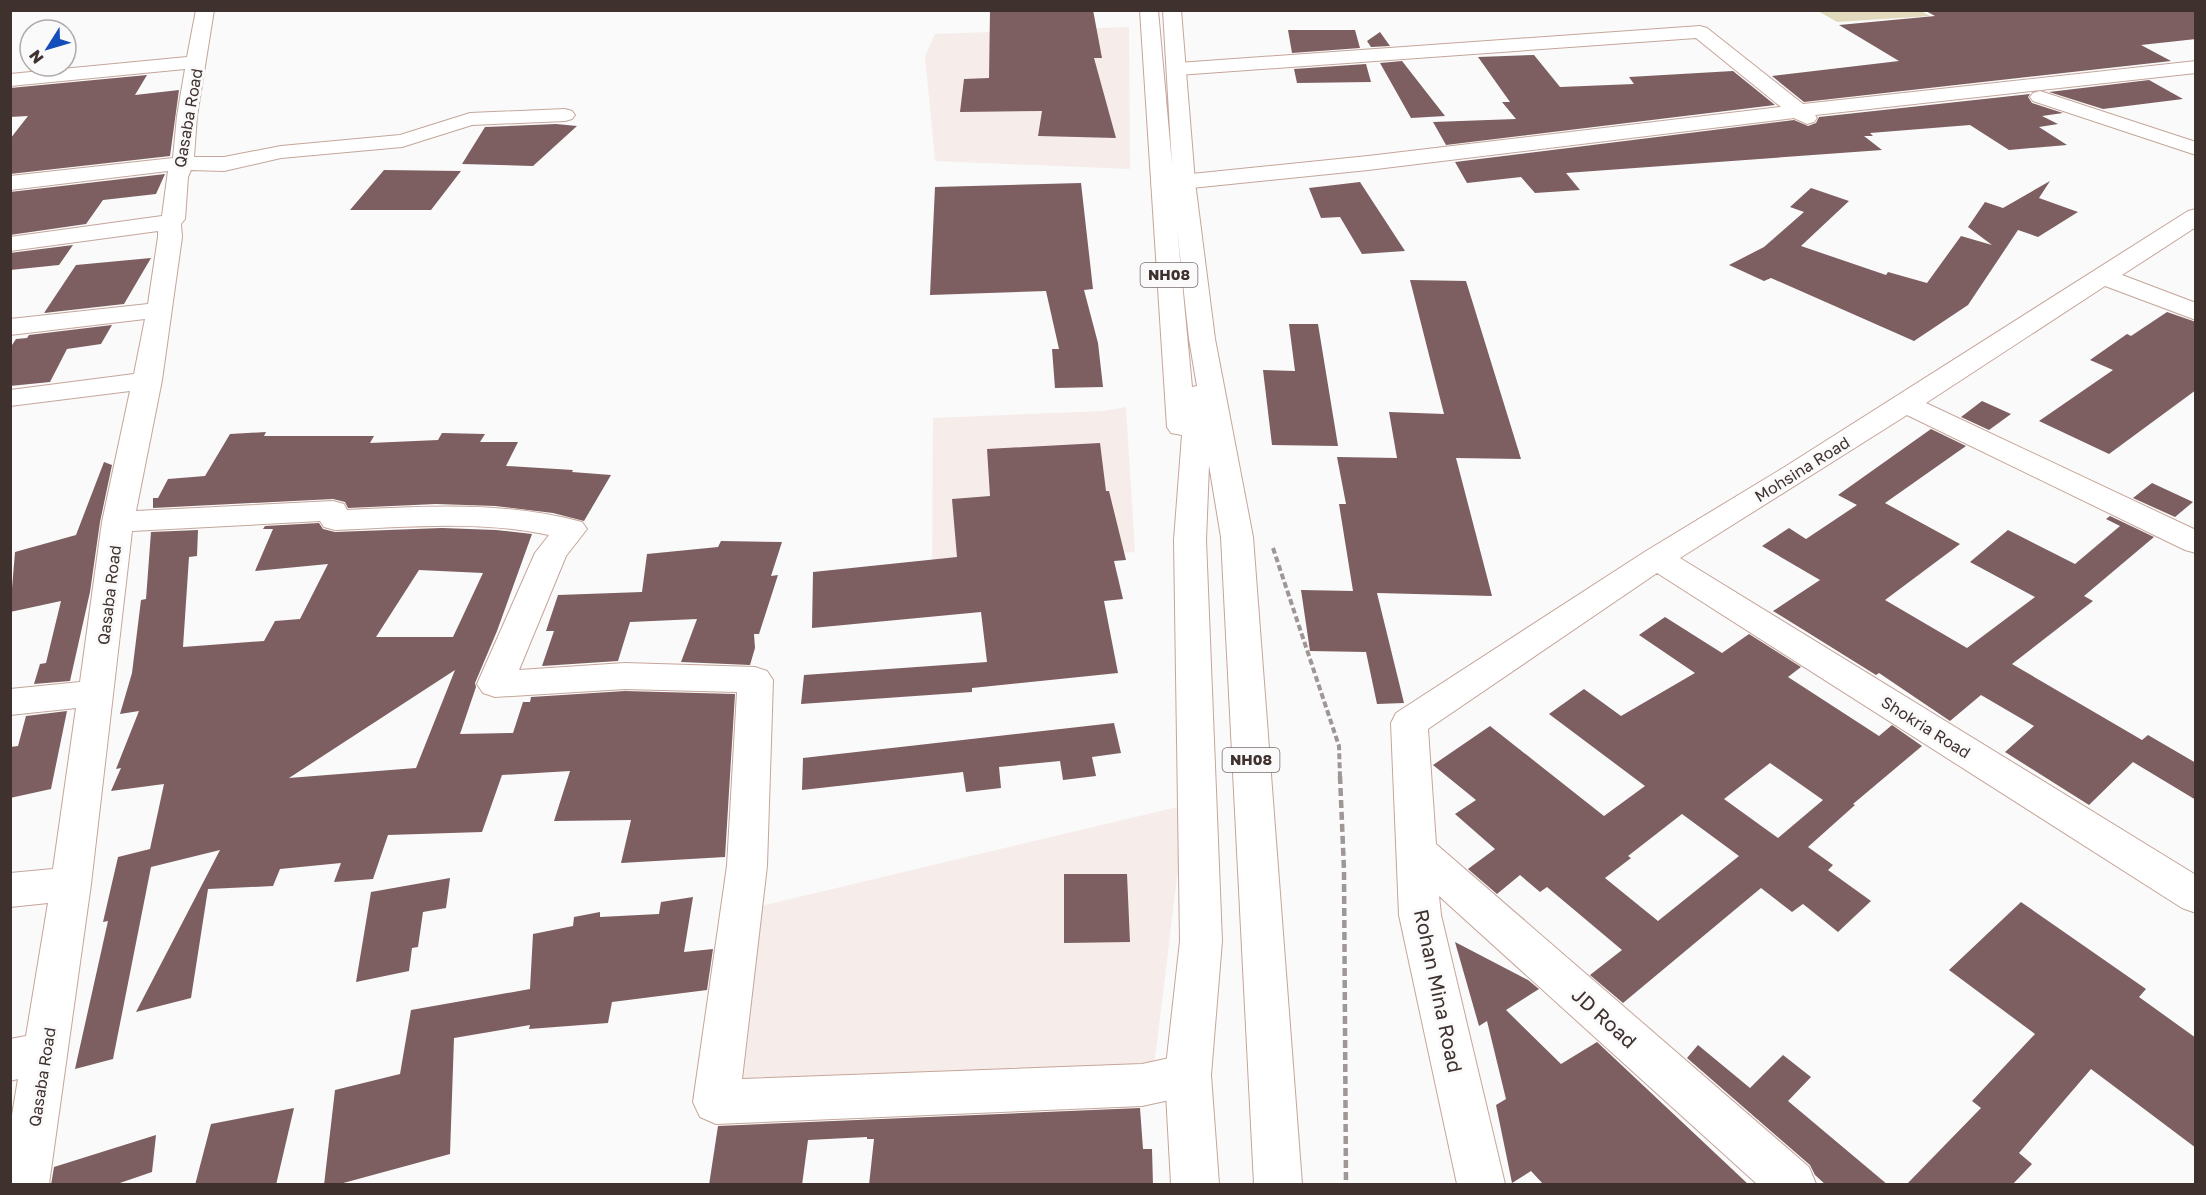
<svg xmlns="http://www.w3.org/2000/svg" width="2206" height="1195" font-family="'Golos Text',sans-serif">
<rect width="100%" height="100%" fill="#fafafa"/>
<path fill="#f6edea" d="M 1129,27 L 1130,169 L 935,161 L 925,56 L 935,34 Z
M 1126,407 L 1135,552 L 932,569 L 933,418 L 1103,411 Z
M 1186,805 L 1153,1075 L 734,1114 L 752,908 Z"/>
<path fill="#e2dabc" d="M 1919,10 L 1930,16 L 1837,22 L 1818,11 Z"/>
<path fill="#7d5e61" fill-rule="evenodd" d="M 990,10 L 1093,10 L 1102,58 L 1094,58 L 1116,138 L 1038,136 L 1042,111 L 960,112 L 964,79 L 989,78 Z
M 1924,10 L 2196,10 L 2196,39 L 2141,45 L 2171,61 L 1804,102 L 1772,76 L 1899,61 L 1839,25 L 1935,16 Z
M 1288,30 L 1355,30 L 1360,48 L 1292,53 Z
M 1380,32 L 1390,46 L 1371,47 L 1367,41 Z
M 1534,55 L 1560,87 L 1634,84 L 1629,77 L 1733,71 L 1775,105 L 1446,145 L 1433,122 L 1516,119 L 1502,102 L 1510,102 L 1478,57 Z
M 1402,61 L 1445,116 L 1411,118 L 1380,63 Z
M 1366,64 L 1371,82 L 1297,83 L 1294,69 Z
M 147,75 L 135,95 L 179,90 L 170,156 L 10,174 L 10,139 L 28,116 L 10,117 L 10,88 Z
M 2149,80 L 2183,99 L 2103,109 L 2049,92 Z
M 2030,94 L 2028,97 L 2032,103 L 2063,113 L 2042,116 L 2058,124 L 2039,127 L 2067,145 L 2009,150 L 1970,125 L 1870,133 L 1873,136 L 1864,136 L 1882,150 L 1566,173 L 1580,190 L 1535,193 L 1521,177 L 1467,183 L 1455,162 L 1794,120 L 1808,126 L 1816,123 L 1819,117 Z
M 556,124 L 577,126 L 533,166 L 462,164 L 485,127 Z
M 384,170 L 461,171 L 431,210 L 350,210 Z
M 165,174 L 156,194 L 103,200 L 86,224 L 10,235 L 10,192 Z
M 2050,181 L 2039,198 L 2078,212 L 2038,237 L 2018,230 L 1968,305 L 1914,341 L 1771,278 L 1764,281 L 1729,265 L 1764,247 L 1804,212 L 1790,207 L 1811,188 L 1849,201 L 1801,246 L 1886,275 L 1888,272 L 1927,283 L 1961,236 L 1992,245 L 1968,227 L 1985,202 L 2003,208 Z
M 1360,182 L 1405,251 L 1362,254 L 1340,217 L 1321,218 L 1309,188 Z
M 1081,183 L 1093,289 L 1084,290 L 1098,343 L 1103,387 L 1055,388 L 1052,349 L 1059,349 L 1046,291 L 930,295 L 935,187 Z
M 73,245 L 59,265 L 10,270 L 10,253 Z
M 151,258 L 124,304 L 44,313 L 76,265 Z
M 1410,280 L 1466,281 L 1521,459 L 1456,458 L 1492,596 L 1377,593 L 1404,703 L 1377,704 L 1366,652 L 1310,651 L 1301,590 L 1353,591 L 1339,504 L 1346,504 L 1337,457 L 1397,458 L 1389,412 L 1444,414 Z
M 2167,312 L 2196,322 L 2196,390 L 2109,454 L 2039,421 L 2113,370 L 2090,360 L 2127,334 L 2131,336 Z
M 1289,324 L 1318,324 L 1338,446 L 1272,445 L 1263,370 L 1295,371 Z
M 112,325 L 101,344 L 67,349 L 50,382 L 10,386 L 10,348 L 16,339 L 27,338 L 29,335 Z
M 1982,401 L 2011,414 L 1989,430 L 1961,417 Z
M 1931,429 L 1966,446 L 1885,503 L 1960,544 L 1885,600 L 1967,648 L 2035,597 L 1970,562 L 2008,530 L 2075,564 L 2120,526 L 2106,519 L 2110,516 L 2154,537 L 2084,596 L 2093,601 L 2012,664 L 2142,740 L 2148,735 L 2196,763 L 2196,800 L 2133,762 L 2089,805 L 2005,752 L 2034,726 L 1981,695 L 1950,721 L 1879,673 L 1876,675 L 1773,611 L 1820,580 L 1762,546 L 1789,528 L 1806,539 L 1857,505 L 1838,495 Z
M 266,432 L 264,436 L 374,436 L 370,443 L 438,440 L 442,433 L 485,434 L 480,442 L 518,442 L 506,466 L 573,470 L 572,472 L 611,475 L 584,521 L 553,513 L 495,506 L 436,504 L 348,508 L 345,502 L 333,499 L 153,508 L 153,498 L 158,498 L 168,479 L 205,476 L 230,434 Z
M 1100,443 L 1106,491 L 1109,491 L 1126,560 L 1114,561 L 1123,599 L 1104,601 L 1118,673 L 972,688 L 972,692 L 801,704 L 804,675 L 987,662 L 981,612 L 812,628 L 813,572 L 957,557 L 952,499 L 990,496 L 987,449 Z
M 104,462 L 112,465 L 100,522 L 90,592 L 70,681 L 34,684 L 40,664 L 46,663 L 61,601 L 10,612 L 15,552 L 76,535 Z
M 2152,483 L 2193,502 L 2175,517 L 2133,498 Z
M 319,523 L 323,529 L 335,532 L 442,528 L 496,530 L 532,534 L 497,631 L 475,683 L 476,687 L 460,734 L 513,733 L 523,702 L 530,702 L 531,697 L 625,691 L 735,694 L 725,857 L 621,863 L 631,820 L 554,821 L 570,771 L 502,775 L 482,832 L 388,835 L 373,879 L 334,882 L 341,863 L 280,869 L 273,886 L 208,889 L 191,998 L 136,1012 L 220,850 L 151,867 L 113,1059 L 75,1069 L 108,921 L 103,922 L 118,857 L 150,849 L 164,784 L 111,791 L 121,768 L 116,769 L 139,711 L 120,714 L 132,673 L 141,600 L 146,599 L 151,532 L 198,530 L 197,556 L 189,557 L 183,647 L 264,641 L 275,621 L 300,619 L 328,564 L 255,571 L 273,529 L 263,529 L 265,526 ZM 419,570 L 483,573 L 453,637 L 376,637 ZM 455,670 L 416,768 L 289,778 Z
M 721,541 L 782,542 L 771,576 L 778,575 L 759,634 L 754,634 L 755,648 L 750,665 L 681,662 L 697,619 L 630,622 L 618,661 L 542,666 L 554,631 L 546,631 L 558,595 L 642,592 L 647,554 L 718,547 Z
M 1665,617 L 1722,653 L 1749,634 L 1801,667 L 1788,677 L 1879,736 L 1892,725 L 1922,746 L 1853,804 L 1855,805 L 1808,847 L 1833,865 L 1828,870 L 1871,901 L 1838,932 L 1803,904 L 1792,912 L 1761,888 L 1623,1003 L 1590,975 L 1622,950 L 1547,887 L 1540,892 L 1520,875 L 1497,894 L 1468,869 L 1495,849 L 1455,814 L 1476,800 L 1433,765 L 1490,726 L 1604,816 L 1645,786 L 1549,714 L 1584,689 L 1621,716 L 1695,673 L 1639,635 ZM 1770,763 L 1823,800 L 1778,838 L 1724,799 ZM 1682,814 L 1739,856 L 1658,921 L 1605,878 L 1631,858 L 1628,856 Z
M 67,711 L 51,789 L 10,798 L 10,747 L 18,746 L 26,716 Z
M 1114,723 L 1121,753 L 1092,757 L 1096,776 L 1063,780 L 1060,761 L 999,767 L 1001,788 L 966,792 L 963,772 L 802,790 L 803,758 Z
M 1064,874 L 1127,874 L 1130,942 L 1064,943 Z
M 450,878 L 446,908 L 423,912 L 418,947 L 412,948 L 409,971 L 356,982 L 371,892 Z
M 693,897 L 684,952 L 713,949 L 707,990 L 612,1002 L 608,1023 L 529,1029 L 530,1025 L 454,1038 L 450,1154 L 336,1185 L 324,1185 L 335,1090 L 400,1074 L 411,1010 L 530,989 L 533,934 L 573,926 L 574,917 L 600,912 L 600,917 L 659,914 L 661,902 Z
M 2021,902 L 2146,989 L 2139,997 L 2196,1038 L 2196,1148 L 2091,1069 L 2019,1153 L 2032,1164 L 2012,1185 L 1906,1185 L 1981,1108 L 1972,1101 L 2035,1034 L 1949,970 Z
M 1455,942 L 1528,980 L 1539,989 L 1506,1010 L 1561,1064 L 1597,1042 L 1749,1185 L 1544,1185 L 1531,1171 L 1512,1183 L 1496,1105 L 1506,1099 L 1487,1021 L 1479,1026 Z
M 1698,1045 L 1750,1088 L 1783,1055 L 1811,1077 L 1788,1101 L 1888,1185 L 1826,1185 L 1815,1175 L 1810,1165 L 1687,1058 Z
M 294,1108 L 276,1185 L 195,1185 L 211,1124 Z
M 1140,1108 L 1143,1149 L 1152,1149 L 1153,1185 L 869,1185 L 874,1139 L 867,1139 L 867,1137 L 808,1140 L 802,1185 L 709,1185 L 718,1126 Z
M 156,1135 L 152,1172 L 114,1185 L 51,1185 L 54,1167 Z"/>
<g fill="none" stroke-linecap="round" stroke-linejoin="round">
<g stroke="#c5a59a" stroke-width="2">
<path id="minor" d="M 196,10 L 214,10 L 197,116 L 194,157 L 224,157 L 281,146 L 400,135 L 470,113 L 565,109 L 572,111 L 575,115 L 572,119 L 565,121 L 472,125 L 402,147 L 281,158 L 224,171 L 191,170 L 188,177 L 185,219 L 181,224 L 182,237 L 162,380 L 136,511 L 333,501 L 344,504 L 347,510 C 426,506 505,501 582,522 L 587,529 L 566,556 L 519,670 L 625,663 L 755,667 L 767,671 L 773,680 L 767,866 L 742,1079 L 1142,1064 L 1188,1054 L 1204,1060 L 1211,1075 L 1204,1090 L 1188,1096 L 1142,1106 L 716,1124 L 700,1117 L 693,1102 L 727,866 L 737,692 L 625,689 L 495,697 L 483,693 L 477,684 L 535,553 L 549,535 C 479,520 406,527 335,530 L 324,527 L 320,521 L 132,531 L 91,884 L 49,1184 L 10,1184 L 10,1127 L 18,1079 L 10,1081 L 10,1039 L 26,1036 L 48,903 L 10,907 L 10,873 L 53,869 L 76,708 L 10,715 L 10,689 L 80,682 L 102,522 L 130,391 L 10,406 L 10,390 L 134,374 L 145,319 L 10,335 L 10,319 L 148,304 L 158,237 L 158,231 L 10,251 L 10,237 L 162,216 L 168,171 L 10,190 L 10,176 L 173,158 L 177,116 L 185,69 L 10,86 L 10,74 L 187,57 Z
M 1700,26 L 1707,28 L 1803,104 L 2196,61 L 2196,73 L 1815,115 L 1817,118 L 1814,122 L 1807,124 L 1794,118 L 1368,170 L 1162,191 L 1154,189 L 1151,184 L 1154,179 L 1162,177 L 1368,156 L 1781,107 L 1696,38 L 1178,75 L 1171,73 L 1168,69 L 1171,65 L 1178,63 Z
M 2040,91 L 2196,142 L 2196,155 L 2033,101 L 2030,97 L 2033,93 Z
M 2196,209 L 2196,227 L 2122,275 L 2196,303 L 2196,320 L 2105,286 L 1926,403 L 2196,530 L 2196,553 L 2185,550 L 1907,415 L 1680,558 L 2196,875 L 2196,913 L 2182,908 L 1657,573 L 1428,729 L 1436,844 L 1809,1167 L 1816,1184 L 1757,1184 L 1439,896 L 1441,915 L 1505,1184 L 1457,1184 L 1399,915 L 1391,723 L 1396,713 L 1646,551 L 1783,468 L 2188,211 Z"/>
</g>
<g stroke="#c5a59a" stroke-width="2">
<path id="highway" d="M 1140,10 L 1158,10 L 1172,165 L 1163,10 L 1181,10 L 1195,182 L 1215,339 L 1253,537 L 1302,1184 L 1254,1184 L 1221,537 L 1209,465 L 1206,540 L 1222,941 L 1211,1075 L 1219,1184 L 1171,1184 L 1165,1075 L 1180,941 L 1174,540 L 1182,435 L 1171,433 L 1167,427 ZM 1177,228 L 1189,339 L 1197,386 L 1192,387 Z"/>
</g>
<path stroke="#9e9795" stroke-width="4" stroke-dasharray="6 3" stroke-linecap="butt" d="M 1273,548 L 1339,746 L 1340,777"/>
<path stroke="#9e9795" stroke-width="4.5" stroke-dasharray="8 4" stroke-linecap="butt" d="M 1340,776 L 1344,870 L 1346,1184"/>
<use href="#minor" fill="#fff" fill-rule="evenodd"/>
<use href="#highway" fill="#fff" fill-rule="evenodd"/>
</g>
<g text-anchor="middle" stroke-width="6" stroke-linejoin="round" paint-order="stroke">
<g fill="#fafafa" stroke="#776e6b" stroke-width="1.5">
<rect x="1140.5" y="263" width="57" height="24" rx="4.5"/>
<rect x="1222.5" y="748" width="57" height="24" rx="4.5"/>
</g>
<g font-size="15" font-weight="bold" fill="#3f322e">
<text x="1169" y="280">NH08</text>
<text x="1251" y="765">NH08</text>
</g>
<g font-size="16" fill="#3f322e" stroke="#fafafa">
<text transform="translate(188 118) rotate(-80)" y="6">Qasaba Road</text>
<text transform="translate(1802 469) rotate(-32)" y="6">Mohsina Road</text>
<text transform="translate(109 595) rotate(-83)" y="6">Qasaba Road</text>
<text transform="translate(1926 727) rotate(32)" y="6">Shokria Road</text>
<text transform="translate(42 1077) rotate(-81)" y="6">Qasaba Road</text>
</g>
<g font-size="20" fill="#3f322e" stroke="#fafafa">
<text transform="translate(1438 991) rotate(78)" y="7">Rohan Mina Road</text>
<text transform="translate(1604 1018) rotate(42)" y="7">JD Road</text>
</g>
</g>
<rect width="2206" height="1195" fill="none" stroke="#3f322e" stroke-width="24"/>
<g transform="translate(48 48) rotate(233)"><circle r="28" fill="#fafafa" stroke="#afaaa8" stroke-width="1.5"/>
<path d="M0-4.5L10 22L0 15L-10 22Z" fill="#134eba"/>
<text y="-9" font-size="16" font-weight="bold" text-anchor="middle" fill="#3f322e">N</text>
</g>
</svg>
